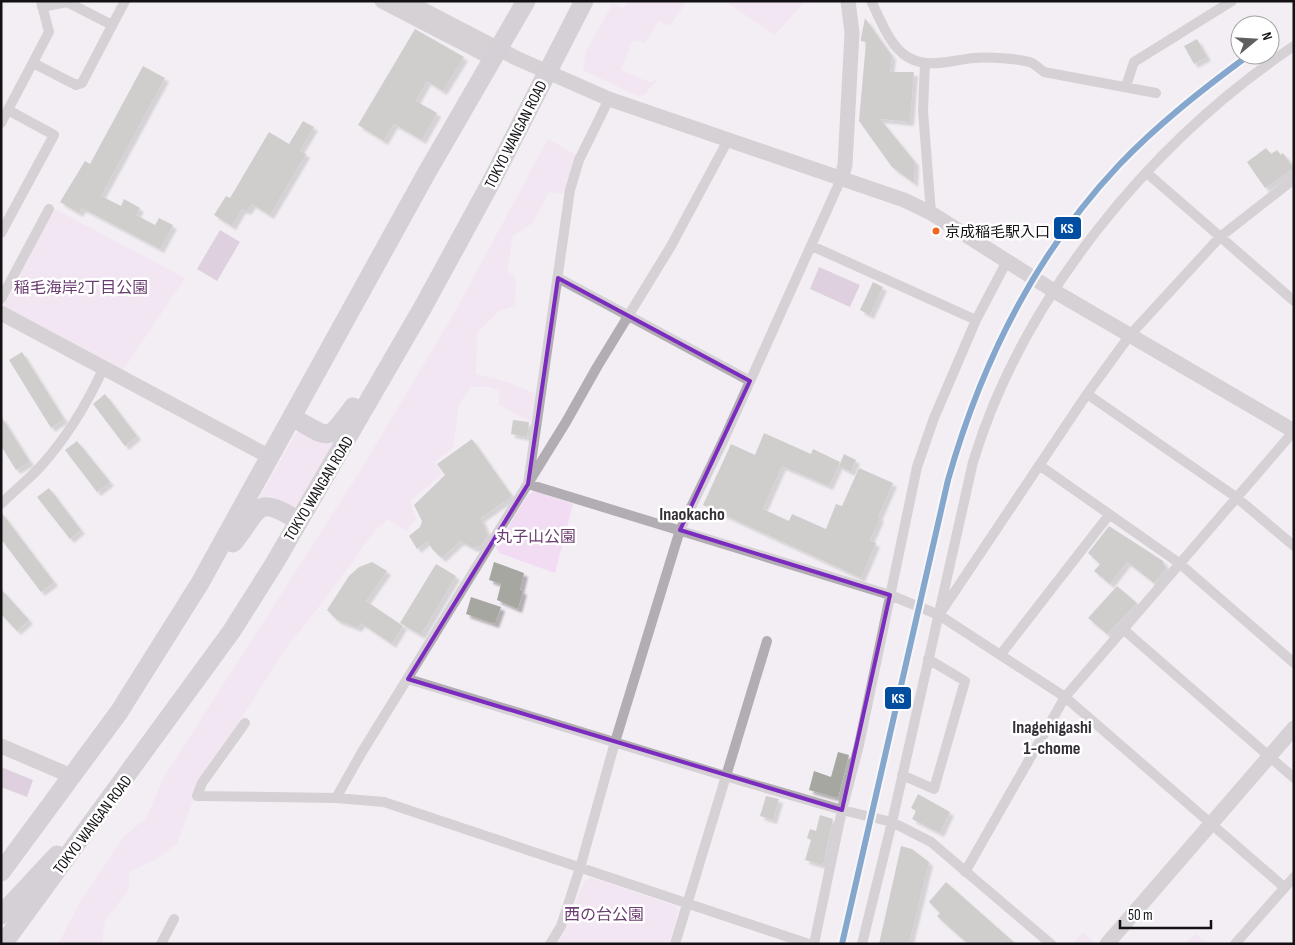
<svg xmlns="http://www.w3.org/2000/svg" width="1295" height="945" font-family="'Sofia Sans Condensed','Noto Sans JP',sans-serif">
<defs>
<filter id="shadow"><feDropShadow dx="4" dy="4" stdDeviation="1" flood-color="#0004"/></filter>
</defs>
<rect width="100%" height="100%" fill="#f3eef3"/>
<path fill="#f1dcf4" d="M 629,1 L 682,1 L 685,4 L 670,26 L 659,21 L 645,43 L 633,40 L 621,70 L 649,82 L 657,80 L 644,95 L 637,96 L 583,70 L 586,51 L 613,3 L 623,9 Z
M 731,1 L 805,1 L 775,35 L 729,4 Z
M 548,139 L 578,156 L 565,194 L 549,192 L 533,223 L 513,236 L 507,270 L 516,278 L 515,306 L 499,311 L 477,333 L 476,374 L 510,383 L 536,394 L 533,423 L 499,405 L 499,390 L 488,387 L 471,387 L 459,404 L 453,448 L 435,462 L 442,474 L 410,501 L 416,519 L 406,531 L 388,519 L 374,532 L 325,599 L 284,651 L 199,785 L 177,844 L 155,860 L 129,872 L 129,889 L 105,921 L 102,944 L 58,944 L 80,902 L 124,836 L 146,818 L 164,777 L 360,471 L 452,317 Z
M 55,209 L 185,278 L 122,372 L 2,309 Z
M 298,430 L 325,442 L 336,441 L 297,508 L 271,496 L 259,498 Z
M 534,491 L 573,504 L 555,573 L 499,553 L 496,547 L 528,495 Z
M 591,877 L 675,906 L 678,912 L 669,944 L 556,944 L 585,881 Z
M 1083,932 L 1096,944 L 1072,944 Z
M 1195,933 L 1207,944 L 1185,944 Z"/>
<path fill="#c6acc8" d="M 220,230 L 240,242 L 217,281 L 197,269 Z
M 819,267 L 860,285 L 850,307 L 810,289 Z
M 1,767 L 33,780 L 27,797 L 1,787 Z"/>
<path fill="#a6a7a0" filter="url(#shadow)" d="M 865,18 L 892,56 L 890,72 L 914,72 L 910,122 L 880,119 L 915,162 L 914,183 L 892,167 L 859,121 L 866,42 L 861,41 L 861,38 Z
M 415,29 L 464,57 L 443,91 L 427,81 L 416,101 L 437,113 L 422,140 L 394,124 L 384,141 L 358,125 Z
M 1197,39 L 1207,57 L 1194,64 L 1184,46 Z
M 143,66 L 165,78 L 101,196 L 121,206 L 124,199 L 140,208 L 136,215 L 155,225 L 159,218 L 173,225 L 160,249 L 82,208 L 79,213 L 60,202 L 85,161 L 90,164 Z
M 303,121 L 314,127 L 300,150 L 306,154 L 270,215 L 252,204 L 247,211 L 242,209 L 232,226 L 214,215 L 226,196 L 230,198 L 269,132 L 289,144 Z
M 1266,148 L 1271,154 L 1277,150 L 1281,155 L 1283,153 L 1294,168 L 1265,188 L 1247,162 Z
M 873,282 L 883,287 L 870,315 L 860,310 Z
M 22,352 L 64,419 L 51,428 L 9,360 Z
M 105,394 L 137,436 L 125,446 L 93,404 Z
M 1,416 L 30,462 L 16,470 L 1,446 Z
M 513,420 L 529,422 L 527,437 L 511,434 Z
M 764,433 L 811,454 L 813,449 L 840,462 L 829,486 L 782,466 L 763,509 L 789,521 L 792,514 L 826,529 L 836,504 L 842,506 L 859,468 L 893,483 L 878,517 L 880,518 L 870,540 L 876,543 L 861,578 L 703,505 L 731,444 L 755,455 Z
M 472,439 L 512,496 L 481,518 L 488,536 L 481,546 L 474,548 L 460,541 L 442,558 L 433,550 L 427,541 L 417,549 L 409,536 L 420,527 L 422,521 L 414,505 L 445,475 L 437,464 Z
M 77,441 L 110,482 L 97,492 L 65,450 Z
M 844,454 L 856,460 L 851,472 L 839,466 Z
M 49,488 L 81,530 L 70,539 L 37,497 Z
M 1,512 L 54,582 L 41,592 L 1,539 Z
M 1109,526 L 1163,561 L 1166,569 L 1154,583 L 1127,562 L 1110,584 L 1094,571 L 1100,564 L 1088,553 Z
M 372,562 L 387,571 L 366,601 L 403,626 L 392,644 L 361,623 L 358,628 L 337,620 L 327,610 L 349,576 L 359,567 Z
M 494,562 L 524,573 L 520,590 L 523,591 L 518,609 L 497,600 L 501,584 L 489,580 Z
M 436,564 L 456,576 L 421,635 L 400,623 Z
M 1117,586 L 1137,603 L 1107,634 L 1088,618 Z
M 1,589 L 29,620 L 17,631 L 1,614 Z
M 471,597 L 501,607 L 495,624 L 466,614 Z
M 838,752 L 849,755 L 838,798 L 809,790 L 814,771 L 831,777 Z
M 918,794 L 950,812 L 940,833 L 912,819 L 916,811 L 911,808 Z
M 766,796 L 779,799 L 773,820 L 760,816 Z
M 820,815 L 833,819 L 823,865 L 805,860 L 811,840 L 807,838 L 810,829 L 816,831 Z
M 901,846 L 912,849 L 929,862 L 909,944 L 879,944 Z
M 946,882 L 1016,944 L 968,944 L 941,920 L 937,916 L 940,913 L 929,902 Z"/>
<g fill="none" stroke-linecap="round" stroke-linejoin="round">
<path stroke="#b2adb2" stroke-width="10" d="M 871,1 C 880,18 889,45 906,56 C 927,70 951,60 974,58 C 987,57 1020,58 1032,63 C 1036,65 1040,69 1044,72 L 1156,93
M 42,7 L 67,2 L 112,25
M 33,63 L 76,85 L 82,83 L 125,1
M 925,63 L 923,111 L 931,213
M 1126,86 L 1134,62 L 1232,1
M 609,99 L 579,160 L 570,190 L 528,484 L 890,595 L 939,615 L 1065,697 L 1284,887
M 1,123 L 49,32 L 41,1
M 1147,173 L 1294,301
M 1,233 L 54,135 L 8,110
M 812,246 L 976,320
M 558,278 L 750,381
M 1,299 L 49,209
M 1087,394 L 1236,497 L 1294,546
M 1039,465 L 1179,563 L 1294,663
M 1,504 C 14,491 28,480 41,466 C 67,437 87,404 103,369
M 943,609 L 1087,394 L 1130,335 L 1220,237 L 1294,179
M 1123,629 L 1294,778
M 1001,654 L 1109,515
M 408,679 L 725,776 L 842,810 L 892,822 L 931,842 L 1051,944
M 245,723 L 202,783 L 197,796 L 336,798 L 384,802 L 809,944
M 902,775 L 934,789 L 965,681 L 928,659
M 336,798 L 362,752 L 566,422 L 597,367 L 671,246 L 728,140
M 965,872 L 1065,697 L 1294,431
M 161,944 L 174,919
M 550,944 L 561,926 L 580,868 L 615,742 L 680,530 L 724,439 L 841,179
M 675,944 L 767,641
M 814,944 L 842,810 L 859,745 L 917,467 L 934,418 L 976,320 L 1007,261
M 862,944 L 892,822 L 973,462 C 1023,297 1152,141 1294,46
M 1235,944 L 1294,877"/>
<path stroke="#b2adb2" stroke-width="15" d="M 382,1 L 492,58
M 406,1 L 516,58 L 609,99 L 904,200 L 931,213 L 1054,291 L 1294,431
M 841,179 L 845,165 L 852,33 L 848,1
M 1,313 L 270,457
M 1,746 L 62,772 L 70,778
M 1107,944 L 1294,728"/>
<path stroke="#b1aab2" stroke-width="19" d="M 292,417 C 330,438 326,444 353,407
M 233,543 C 261,509 254,493 299,521
M 1,872 L 119,712 L 200,583 L 426,174 L 526,1
M 1,915 L 57,855
M 3,944 L 231,632 L 274,564 L 423,307 L 489,186 L 584,1"/>
<g stroke="#fff" stroke-width="10">
<path id="rail-1" d="M 842,944 L 948,480 C 981,364 1036,253 1119,165 C 1158,124 1203,89 1249,55"/>
</g>
<use href="#rail-1" stroke="#014ea0" stroke-width="6"/>
</g>
<path d="M0 0H1295V945H0ZM 558,278 L 750,381 L 680,530 L 890,595 L 842,810 L 408,679 L 528,484 Z" fill="#f3eef3" fill-opacity=".55" fill-rule="evenodd"/>
<path fill="none" stroke="#7b2cbf" stroke-width="4" stroke-linejoin="round" d="M 558,278 L 750,381 L 680,530 L 890,595 L 842,810 L 408,679 L 528,484 Z"/>
<circle fill="#f26522" stroke="#fff" stroke-width="2" cx="936" cy="231" r="4.5"/>
<g text-anchor="middle" stroke-width="5" stroke-linejoin="round" paint-order="stroke">
<g font-size="15" fill="#131114" stroke="#fff" text-anchor="start">
<text x="945" y="237">京成稲毛駅入口</text>
</g>
<g font-size="16" fill="#131114" stroke="#fff">
<text transform="translate(515 134) rotate(-63)" y="6">TOKYO WANGAN ROAD</text>
<text transform="translate(318 488) rotate(-59)" y="6">TOKYO WANGAN ROAD</text>
<text transform="translate(92 824) rotate(-53)" y="6">TOKYO WANGAN ROAD</text>
</g>
<g font-size="16" fill="#6b3e71" stroke="#fff">
<text x="81" y="293">稲毛海岸2丁目公園</text>
<text x="536" y="542">丸子山公園</text>
<text x="604" y="920">西の台公園</text>
</g>
<g font-size="18" font-weight="bold" fill="#342f35" stroke="#fff">
<text x="692" y="520">Inaokacho</text>
<text x="1052" y="733">Inagehigashi<tspan x="1052" dy="21">1-chome</tspan></text>
</g>
</g>
<g stroke="#fff" stroke-width="2">
<rect x="1053" y="216" width="29" height="24" rx="5" fill="#014ea0"/>
<rect x="884" y="686" width="28" height="24" rx="5" fill="#014ea0"/>
</g>
<g font-size="14" text-anchor="middle" font-weight="bold" fill="#fff">
<text x="1067" y="233">KS</text>
<text x="898" y="703">KS</text>
</g>
<rect width="1295" height="945" fill="none" stroke="#131114" stroke-width="5"/>
<g transform="translate(1255 40) rotate(72)"><circle r="24" fill="#ffffff" stroke="#a1a0a1"/>
<path d="M0-4L9 19L0 12L-9 19Z" fill="#615e62"/>
<text y="-8" font-size="14" font-weight="bold" text-anchor="middle" fill="#131114">N</text>
</g>
<path d="M1120 920v8h91v-8" fill="none" stroke="#131114" stroke-width="2.5"/>
<text x="1128" y="920" font-size="15" fill="#131114" stroke="#ffffff" stroke-width="4" paint-order="stroke">50 m</text>
</svg>
